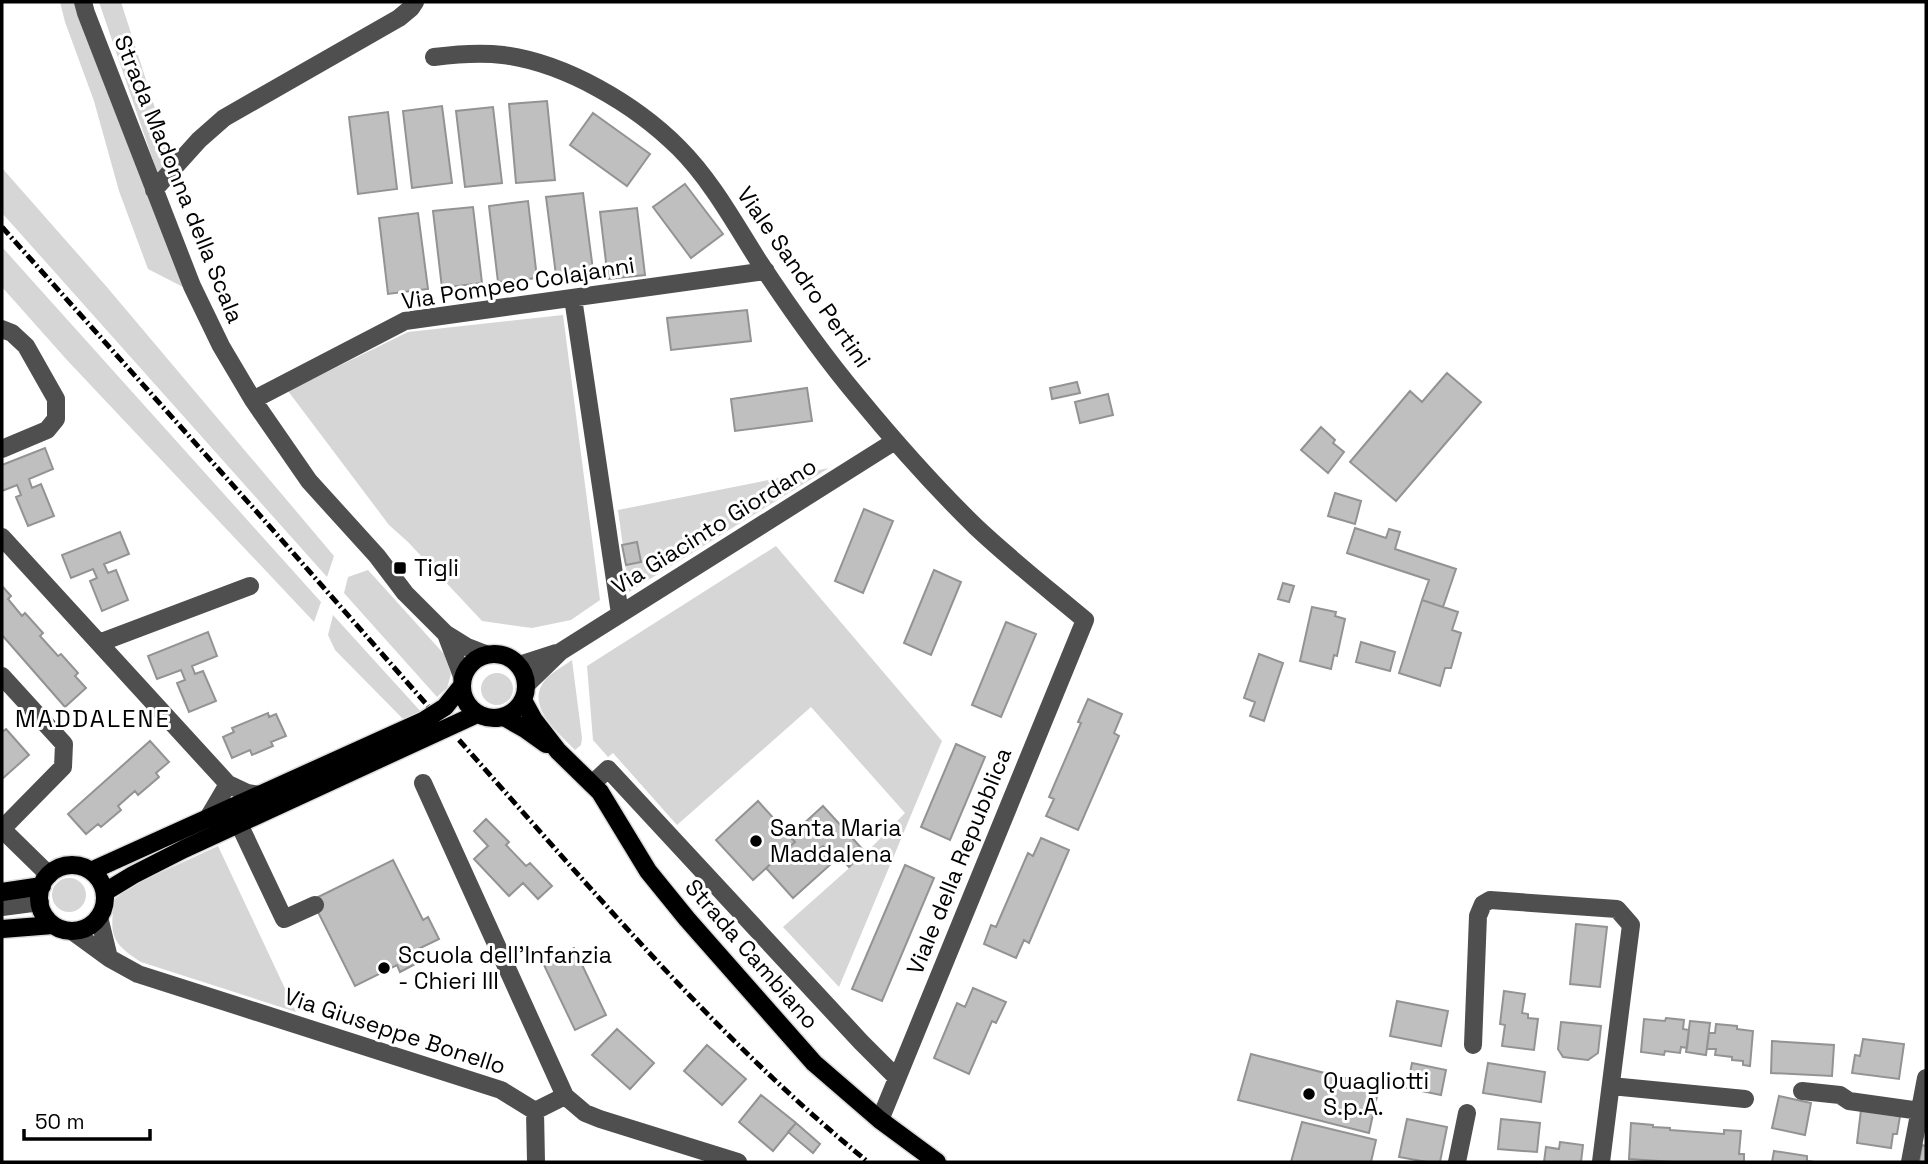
<svg xmlns="http://www.w3.org/2000/svg" width="1928" height="1164" font-family="'Space Grotesk',sans-serif">
<rect width="100%" height="100%" fill="#fff"/>
<path fill="#d6d6d6" d="M 60,2 L 79,2 L 185,288 L 148,269 L 119,191 L 94,101 L 65,22 Z
M 99,2 L 121,2 L 171,158 L 158,175 Z
M 2,168 L 106,286 L 334,556 L 327,577 L 2,213 Z
M 2,247 L 321,602 L 314,622 L 66,359 L 2,287 Z
M 563,315 L 600,600 L 571,620 L 532,628 L 482,621 L 408,542 L 389,525 L 288,391 L 408,332 Z
M 829,468 L 629,592 L 618,510 Z
M 776,546 L 942,741 L 839,987 L 783,927 L 865,854 L 905,813 L 811,707 L 677,825 L 613,753 L 608,757 L 593,740 L 587,666 Z
M 368,570 L 444,654 L 451,674 L 447,688 L 437,697 L 344,593 L 348,577 Z
M 333,615 L 423,714 L 408,721 L 402,718 L 335,650 L 328,635 Z
M 572,660 L 582,738 L 581,745 L 575,750 C 559,733 524,706 545,680 C 552,672 564,666 572,660 Z
M481 689a16 16 0 1 1 32 0a16 16 0 1 1-32 0Z
M 218,846 L 296,1012 L 141,962 C 111,943 109,934 115,899 L 131,886 Z
M52 895a17 17 0 1 1 34 0a17 17 0 1 1-34 0Z"/>
<path fill="#bfbfbf" stroke="#939393" stroke-width="2" d="M 547,101 L 555,180 L 516,183 L 509,104 Z
M 442,106 L 452,183 L 412,188 L 403,111 Z
M 493,107 L 502,183 L 465,187 L 456,111 Z
M 388,112 L 397,189 L 358,194 L 349,117 Z
M 593,113 L 650,154 L 627,186 L 570,145 Z
M 685,184 L 723,234 L 691,258 L 653,207 Z
M 583,193 L 593,270 L 556,275 L 546,197 Z
M 528,201 L 537,278 L 498,282 L 489,206 Z
M 473,207 L 482,283 L 442,288 L 433,211 Z
M 637,208 L 645,275 L 608,279 L 600,212 Z
M 418,213 L 428,289 L 388,294 L 379,218 Z
M 747,310 L 751,341 L 671,350 L 667,318 Z
M 1447,373 L 1481,402 L 1396,501 L 1350,462 L 1410,391 L 1422,402 Z
M 1077,382 L 1080,393 L 1052,399 L 1050,388 Z
M 807,388 L 812,421 L 735,431 L 731,399 Z
M 1108,394 L 1113,415 L 1080,423 L 1075,402 Z
M 1321,427 L 1335,440 L 1333,443 L 1344,452 L 1328,473 L 1301,450 Z
M 45,448 L 53,469 L 29,479 L 32,488 L 41,484 L 54,516 L 28,526 L 16,497 L 21,495 L 17,485 L 2,491 L 2,465 Z
M 1335,493 L 1361,501 L 1355,524 L 1328,516 Z
M 864,509 L 893,521 L 863,593 L 835,581 Z
M 1355,528 L 1386,538 L 1389,529 L 1400,532 L 1395,549 L 1456,569 L 1443,607 L 1422,600 L 1429,580 L 1347,553 Z
M 120,532 L 129,554 L 104,564 L 108,573 L 116,570 L 128,600 L 102,611 L 90,581 L 97,578 L 93,569 L 71,578 L 62,555 Z
M 637,542 L 641,562 L 626,565 L 622,545 Z
M 934,570 L 961,582 L 931,655 L 904,643 Z
M 1283,583 L 1294,586 L 1289,602 L 1278,599 Z
M 2,586 L 11,596 L 8,599 L 22,616 L 25,613 L 43,633 L 40,636 L 58,656 L 61,654 L 78,673 L 75,676 L 86,688 L 65,707 L 2,635 Z
M 1422,600 L 1458,612 L 1452,630 L 1461,633 L 1451,668 L 1445,668 L 1440,686 L 1399,673 Z
M 1312,607 L 1336,612 L 1335,616 L 1345,619 L 1337,656 L 1334,655 L 1331,669 L 1300,661 Z
M 1006,622 L 1036,634 L 1001,717 L 972,705 Z
M 208,632 L 217,656 L 192,666 L 195,674 L 203,671 L 216,701 L 189,712 L 177,683 L 185,680 L 181,670 L 157,679 L 148,656 Z
M 1361,642 L 1395,652 L 1390,671 L 1356,662 Z
M 1259,654 L 1283,663 L 1264,721 L 1250,716 L 1255,702 L 1244,698 Z
M 1088,699 L 1122,714 L 1114,733 L 1119,736 L 1078,830 L 1046,816 L 1054,799 L 1049,797 L 1081,723 L 1078,722 Z
M 268,713 L 269,717 L 276,714 L 286,736 L 271,742 L 273,746 L 252,755 L 250,750 L 232,758 L 223,737 L 234,732 L 232,728 Z
M 6,729 L 29,755 L 2,779 L 2,732 Z
M 150,741 L 169,762 L 156,773 L 159,777 L 138,795 L 135,791 L 118,806 L 121,810 L 101,827 L 98,824 L 86,834 L 68,814 Z
M 956,744 L 985,757 L 950,840 L 921,827 Z
M 758,801 L 795,842 L 753,880 L 716,840 Z
M 823,806 L 865,852 L 849,867 L 835,851 L 831,855 L 823,846 L 818,850 L 831,864 L 793,898 L 766,868 L 795,842 L 790,836 Z
M 486,819 L 509,842 L 506,845 L 526,866 L 530,863 L 552,886 L 538,899 L 523,883 L 509,896 L 474,859 L 488,846 L 474,831 Z
M 1041,838 L 1069,850 L 1029,943 L 1024,940 L 1016,958 L 984,944 L 991,925 L 996,927 L 1028,853 L 1033,856 Z
M 393,860 L 423,920 L 428,917 L 439,939 L 414,951 L 419,962 L 400,972 L 397,965 L 355,986 L 312,900 Z
M 905,865 L 934,878 L 882,1001 L 852,989 Z
M 1576,924 L 1607,927 L 1600,987 L 1570,984 Z
M 574,948 L 606,1015 L 575,1030 L 543,963 Z
M 973,988 L 1006,1002 L 996,1023 L 992,1021 L 969,1074 L 934,1058 L 957,1003 L 965,1007 Z
M 1504,991 L 1525,994 L 1522,1013 L 1528,1014 L 1528,1018 L 1538,1019 L 1534,1050 L 1502,1046 L 1505,1025 L 1500,1024 Z
M 1397,1001 L 1448,1011 L 1441,1046 L 1390,1036 Z
M 1666,1018 L 1684,1020 L 1683,1029 L 1689,1030 L 1687,1048 L 1681,1047 L 1680,1053 L 1665,1051 L 1664,1055 L 1641,1052 L 1644,1019 L 1665,1021 Z
M 1690,1021 L 1710,1023 L 1706,1055 L 1686,1052 Z
M 1561,1022 L 1601,1026 L 1598,1053 L 1588,1060 L 1563,1057 L 1558,1049 Z
M 1716,1024 L 1737,1026 L 1737,1029 L 1753,1031 L 1750,1066 L 1743,1065 L 1743,1061 L 1732,1060 L 1732,1057 L 1715,1055 L 1716,1049 L 1707,1049 L 1709,1033 L 1715,1033 Z
M 617,1029 L 654,1063 L 630,1089 L 592,1055 Z
M 1863,1039 L 1904,1044 L 1899,1079 L 1852,1073 L 1855,1055 L 1860,1056 Z
M 1772,1041 L 1834,1045 L 1832,1076 L 1771,1073 Z
M 707,1045 L 746,1079 L 722,1105 L 684,1071 Z
M 1251,1054 L 1379,1087 L 1369,1133 L 1238,1100 Z
M 1412,1063 L 1446,1070 L 1441,1095 L 1407,1088 Z
M 1488,1063 L 1545,1072 L 1541,1102 L 1483,1093 Z
M 761,1095 L 796,1123 L 773,1151 L 739,1122 Z
M 1779,1096 L 1811,1103 L 1805,1135 L 1772,1128 Z
M 1861,1110 L 1900,1116 L 1897,1134 L 1893,1134 L 1891,1148 L 1857,1143 Z
M 1407,1119 L 1447,1127 L 1440,1162 L 1427,1162 L 1399,1157 Z
M 1501,1119 L 1540,1123 L 1537,1152 L 1498,1149 Z
M 1302,1122 L 1376,1140 L 1371,1162 L 1291,1162 Z
M 796,1123 L 820,1144 L 813,1153 L 788,1132 Z
M 1631,1123 L 1653,1125 L 1653,1127 L 1670,1128 L 1670,1130 L 1724,1134 L 1724,1130 L 1741,1131 L 1739,1154 L 1744,1154 L 1744,1162 L 1674,1162 L 1629,1159 Z
M 1560,1142 L 1583,1145 L 1581,1162 L 1544,1162 L 1546,1147 L 1559,1149 Z
M 1922,1145 L 1926,1146 L 1926,1162 L 1919,1162 Z
M 1774,1151 L 1807,1156 L 1807,1161 L 1815,1162 L 1772,1162 Z"/>
<g fill="none" stroke-linecap="round" stroke-linejoin="round">
<g stroke="#dbdbdb" stroke-width="21">
<path id="major" d="M462 686a32 32 0 1 1 64 0a32 32 0 1 1-64 0Z
M 523,700 L 534,720 L 558,751 L 600,792 L 648,871 L 687,919 L 814,1063 L 880,1120 L 937,1162
M 504,717 L 525,729 L 546,744
M39 898a33 33 0 1 1 66 0a33 33 0 1 1-66 0Z
M 91,871 L 423,721 L 445,707 L 461,687
M 2,892 L 42,886
M 105,892 L 133,875 L 184,849 L 477,714
M 2,929 L 53,925"/>
</g>
<path stroke="#4f4f4f" stroke-width="18" d="M 83,2 L 86,13 L 192,286 L 221,346 L 253,400 L 309,481 L 377,556 L 405,593 L 446,634 L 467,647 L 485,654
M 434,57 C 457,54 480,52 503,55 C 565,63 635,104 679,148 C 711,180 734,222 758,260 C 789,307 822,354 858,397 C 895,442 934,486 976,527 C 1011,560 1048,589 1085,620 L 880,1120
M 154,190 L 199,140 L 224,118 L 399,18 L 411,8 L 415,2
M 573,298 L 620,614
M 2,329 L 12,333 L 26,346 L 56,399 L 56,419 L 47,430 L 2,449
M 253,400 L 405,321 L 766,271
M 2,537 L 228,784 L 247,793 L 260,795
M 446,634 L 462,676
M 99,643 L 250,586
M 519,665 L 556,653
M 2,676 L 64,744 L 63,767 L 2,829
M 526,685 L 560,652 L 895,441
M 423,783 L 565,1096
M 592,784 L 608,769 L 861,1042 L 896,1077
M 208,818 L 228,784
M 239,824 L 284,919 L 315,905
M 2,829 L 49,875
M 2,907 L 40,902
M 99,917 L 109,958
M 72,931 L 109,958 L 138,974 L 501,1090 L 535,1111
M 1473,1045 L 1478,916 L 1483,904 L 1490,900 L 1617,909 L 1631,925 L 1601,1162
M 1611,1086 L 1745,1099
M 1802,1091 L 1840,1095 L 1849,1101 L 1920,1111
M 535,1111 L 565,1096 L 585,1113 L 600,1119 L 738,1162
M 535,1111 L 536,1162
M 1457,1162 L 1467,1113
M 1910,1162 L 1926,1078"/>
<use href="#major" stroke="#000" stroke-width="18"/>
<path stroke="#000" stroke-width="5" stroke-dasharray="10 3.5 2 3.5" stroke-linecap="butt" d="M 2,227 L 264,520 L 428,706
M 459,740 C 589,886 716,1038 868,1162"/>
</g>
<g fill="#000" stroke="#fff" stroke-width="2.5">
<rect x="393" y="561" width="14" height="14" rx="3.5"/>
<circle cx="756" cy="841" r="7"/>
<circle cx="384" cy="968" r="7"/>
<circle cx="1309" cy="1094" r="7"/>
</g>
<g text-anchor="middle" stroke-width="6" stroke-linejoin="round" paint-order="stroke">
<g font-size="23" fill="#000" stroke="#fff">
<text transform="translate(179 179) rotate(68)" y="8">Strada Madonna della Scala</text>
<text transform="translate(804 277) rotate(55)" y="8">Viale Sandro Pertini</text>
<text transform="translate(518 283) rotate(-9)" y="8">Via Pompeo Colajanni</text>
<text transform="translate(714 526) rotate(-32)" y="8">Via Giacinto Giordano</text>
<text transform="translate(959 861) rotate(-68)" y="8">Viale della Repubblica</text>
<text transform="translate(752 954) rotate(49)" y="8">Strada Cambiano</text>
<text transform="translate(395 1031) rotate(18)" y="8">Via Giuseppe Bonello</text>
</g>
<g font-size="23" fill="#000" stroke="#fff" text-anchor="start">
<text x="414" y="576">Tigli</text>
<text x="770" y="836">Santa Maria<tspan x="770" dy="26">Maddalena</tspan></text>
<text x="398" y="963">Scuola dell'Infanzia<tspan x="398" dy="26">- Chieri III</tspan></text>
<text x="1323" y="1089">Quagliotti<tspan x="1323" dy="26">S.p.A.</tspan></text>
</g>
<g font-size="24" letter-spacing="2" fill="#000" stroke="#fff">
<text x="93" y="727">MADDALENE</text>
</g>
</g>
<rect width="1928" height="1164" fill="none" stroke="#000000" stroke-width="7"/>
<path d="M24 1129v10h126v-10" fill="none" stroke="#000000" stroke-width="3.5"/>
<text x="35" y="1129" font-size="21" fill="#000000" stroke="#ffffff" stroke-width="5" paint-order="stroke">50 m</text>
</svg>
